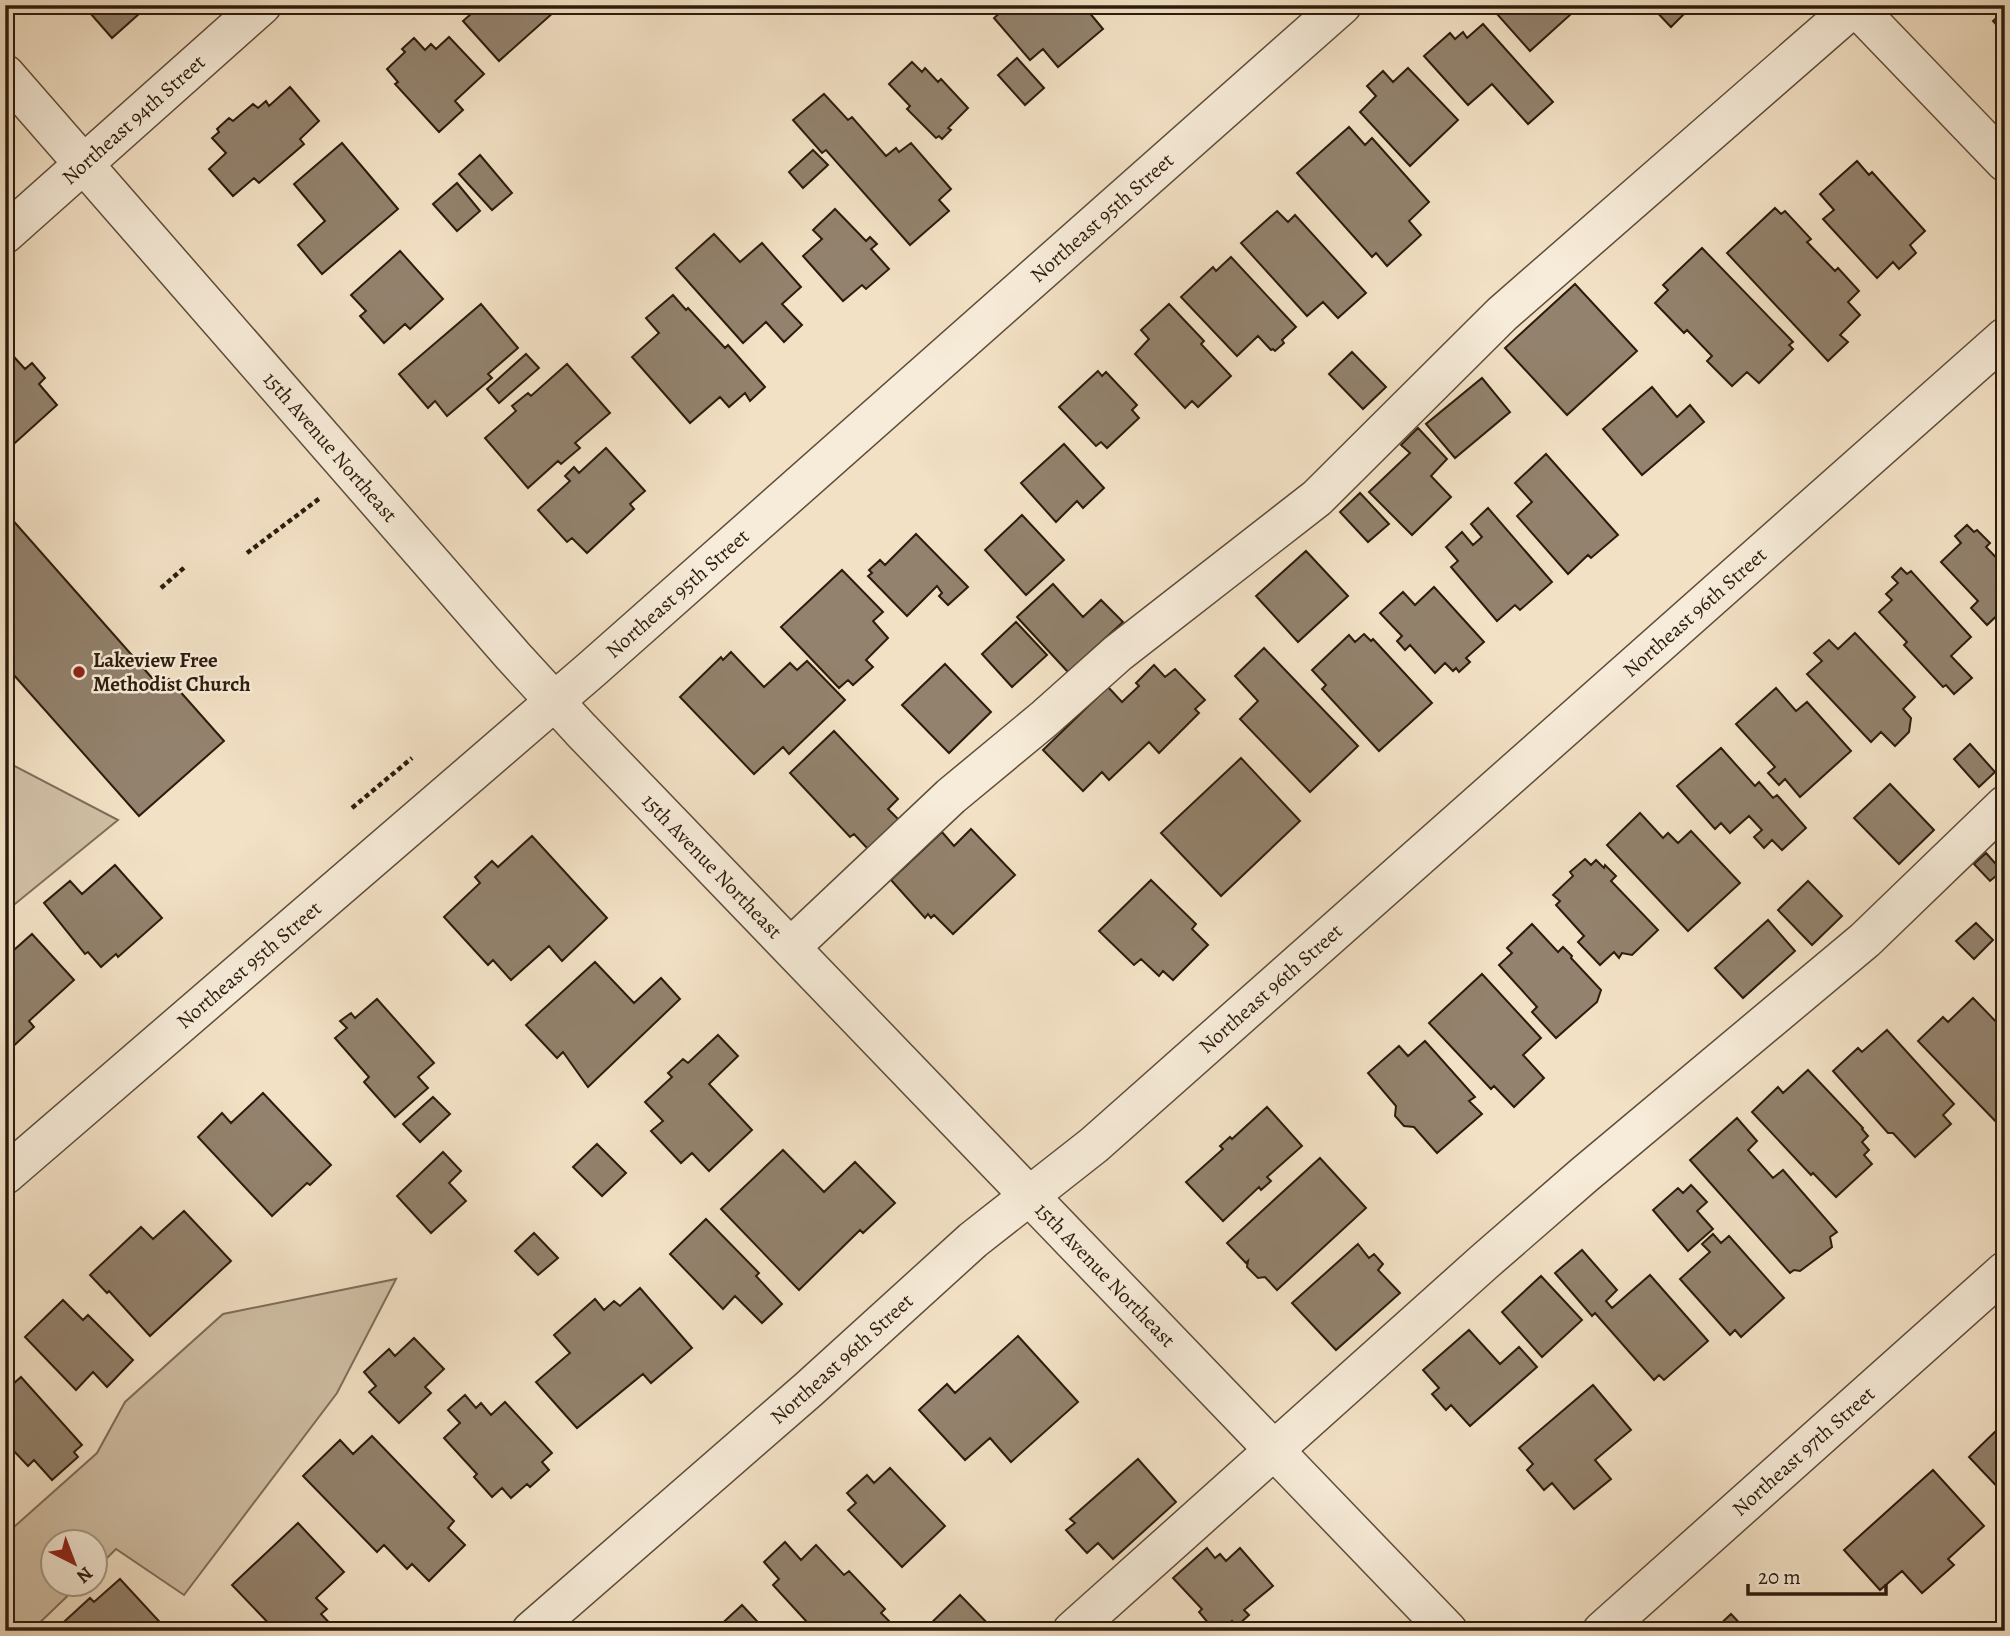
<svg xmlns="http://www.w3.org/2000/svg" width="2010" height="1636" font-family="Alegreya,serif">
<rect width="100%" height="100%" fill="#f3e1c5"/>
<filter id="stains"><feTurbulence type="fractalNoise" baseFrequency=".00286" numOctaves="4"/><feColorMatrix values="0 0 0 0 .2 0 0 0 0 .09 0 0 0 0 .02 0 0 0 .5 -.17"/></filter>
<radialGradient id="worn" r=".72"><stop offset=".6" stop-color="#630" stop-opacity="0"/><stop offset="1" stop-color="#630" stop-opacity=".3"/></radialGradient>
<path fill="#d1c0a6" stroke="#7e6e5a" stroke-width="2" d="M 5,761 L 118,820 L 15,904 L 5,901 Z
M 396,1279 L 337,1393 L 184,1595 L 116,1549 L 95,1570 L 94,1542 L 52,1542 L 52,1584 L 80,1584 L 31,1631 L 5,1631 L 5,1535 L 97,1453 L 125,1402 L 223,1314 Z"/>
<path fill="#93826d" stroke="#2c1c0d" stroke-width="2" d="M 83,5 L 149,5 L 112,38 Z
M 481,5 L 548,5 L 554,12 L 499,61 L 463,21 Z
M 1009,5 L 1095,5 L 1088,11 L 1103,29 L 1058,67 L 1043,49 L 1030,60 L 994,18 Z
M 1489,5 L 1562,5 L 1570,15 L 1530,51 Z
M 1650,5 L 1693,5 L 1671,27 Z
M 2005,10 L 2005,34 L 1993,21 Z
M 1483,24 L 1553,102 L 1528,124 L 1492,84 L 1468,105 L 1424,56 L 1450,33 L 1455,39 L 1463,32 L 1467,38 Z
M 449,37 L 484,74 L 455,101 L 463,110 L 439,132 L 395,84 L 398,82 L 387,69 L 405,52 L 402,49 L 414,38 L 425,50 L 431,44 L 436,49 Z
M 1017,58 L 1044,88 L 1025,105 L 998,75 Z
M 912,62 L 922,72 L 925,68 L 938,82 L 941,79 L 968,108 L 948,128 L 951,130 L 942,139 L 939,136 L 936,138 L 907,109 L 910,106 L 889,84 Z
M 1408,68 L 1458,120 L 1410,166 L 1360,112 L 1376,96 L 1367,86 L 1383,71 L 1393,82 Z
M 290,87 L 319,121 L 300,139 L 304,144 L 259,183 L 254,178 L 233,196 L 209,169 L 226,153 L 212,138 L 219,132 L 217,129 L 229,118 L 233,121 L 253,104 L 258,108 L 266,101 L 269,106 Z
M 824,94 L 848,120 L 852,117 L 886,156 L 896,148 L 899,152 L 911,143 L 951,189 L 939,200 L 949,211 L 910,245 L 826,150 L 822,153 L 793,120 Z
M 1349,127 L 1365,145 L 1372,138 L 1429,202 L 1409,221 L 1421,235 L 1387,266 L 1376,253 L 1372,257 L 1297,173 Z
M 342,143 L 398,209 L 322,274 L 298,245 L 325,221 L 294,184 Z
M 813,150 L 828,165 L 803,188 L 789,172 Z
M 480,155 L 512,193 L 492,210 L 459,174 Z
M 1857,161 L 1869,175 L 1872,172 L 1925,231 L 1910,245 L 1916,253 L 1899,269 L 1893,262 L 1877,278 L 1823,219 L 1834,210 L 1820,194 Z
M 457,183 L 480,211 L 457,231 L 433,204 Z
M 1775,208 L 1781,214 L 1785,211 L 1811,239 L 1807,242 L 1835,271 L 1838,268 L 1859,291 L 1848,302 L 1860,315 L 1840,335 L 1848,342 L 1828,361 L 1727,253 Z
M 835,209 L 866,241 L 870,237 L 877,244 L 871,249 L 889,269 L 866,289 L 862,285 L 843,301 L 803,256 L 822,239 L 813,230 Z
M 1277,211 L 1288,222 L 1295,215 L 1366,293 L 1338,318 L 1323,302 L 1307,316 L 1241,243 Z
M 714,234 L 740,262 L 762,243 L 801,287 L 782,304 L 802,325 L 784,342 L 766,322 L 743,343 L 676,268 Z
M 1702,248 L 1793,342 L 1789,345 L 1793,349 L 1759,383 L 1747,372 L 1732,386 L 1707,361 L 1712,356 L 1687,330 L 1684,333 L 1655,303 L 1668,290 L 1663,285 Z
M 400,251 L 443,299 L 410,329 L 405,324 L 384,343 L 360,316 L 366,311 L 351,295 Z
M 1231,257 L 1296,327 L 1282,340 L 1284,343 L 1275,351 L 1273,349 L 1271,350 L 1258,336 L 1237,356 L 1181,297 L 1213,267 L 1216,271 Z
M 1575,284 L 1637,351 L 1567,415 L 1505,348 Z
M 673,295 L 686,310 L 688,308 L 725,348 L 728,345 L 765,387 L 750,401 L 745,393 L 729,407 L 720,397 L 690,423 L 632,357 L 659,333 L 646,318 Z
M 481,304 L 518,348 L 488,374 L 492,378 L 447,416 L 435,401 L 428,408 L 399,374 Z
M 1169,304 L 1204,341 L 1201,344 L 1231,376 L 1198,407 L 1192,401 L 1185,408 L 1135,354 L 1149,339 L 1141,330 Z
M 5,347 L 25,369 L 32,363 L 45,378 L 39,384 L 57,405 L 6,451 Z
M 1352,352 L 1386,387 L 1363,409 L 1329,374 Z
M 526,354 L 539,368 L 499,403 L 487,389 Z
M 567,364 L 610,413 L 575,443 L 580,448 L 561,464 L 558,461 L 528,488 L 485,438 L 516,411 L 512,406 L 528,393 L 531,396 Z
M 1098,371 L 1102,376 L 1106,372 L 1137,405 L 1132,410 L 1139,418 L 1107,448 L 1101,442 L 1096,446 L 1059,407 Z
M 1482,378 L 1510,412 L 1455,458 L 1426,424 Z
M 1652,387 L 1677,417 L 1690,405 L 1704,422 L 1642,475 L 1603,429 Z
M 1418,428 L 1447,459 L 1431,476 L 1451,497 L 1412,535 L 1369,492 L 1410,453 L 1401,445 Z
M 1064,444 L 1104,488 L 1083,508 L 1077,501 L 1056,522 L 1021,483 Z
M 606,448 L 645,491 L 630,504 L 634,509 L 587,553 L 572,538 L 567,542 L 538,510 L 570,481 L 565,476 L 574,467 L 579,473 Z
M 1546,454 L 1618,535 L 1591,558 L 1588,555 L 1568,574 L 1517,516 L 1532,502 L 1515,483 Z
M 1360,493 L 1389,524 L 1368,542 L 1340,512 Z
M 2005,507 L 2005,522 L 1997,514 Z
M 1488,508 L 1552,582 L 1520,610 L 1515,605 L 1497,621 L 1451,567 L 1458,561 L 1446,547 L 1462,532 L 1473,545 L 1482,537 L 1471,524 Z
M 1022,515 L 1064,560 L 1026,595 L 985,550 Z
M 9,516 L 160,687 L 169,679 L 224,741 L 139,816 L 5,665 L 5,519 Z
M 1967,525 L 1974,532 L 1977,530 L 1990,543 L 1986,547 L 2005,567 L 2005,608 L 1987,625 L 1971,608 L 1978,601 L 1941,562 L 1961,543 L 1955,536 Z
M 916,534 L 968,587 L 948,605 L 939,596 L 942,593 L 937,586 L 907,616 L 868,576 L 872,573 L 869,570 L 880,560 L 885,565 Z
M 1306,551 L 1348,596 L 1298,642 L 1256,596 Z
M 1901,568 L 1907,574 L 1911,571 L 1971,637 L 1951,656 L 1972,678 L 1954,694 L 1946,685 L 1943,687 L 1904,645 L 1907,642 L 1879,612 L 1892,600 L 1886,594 L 1898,583 L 1892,577 Z
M 842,570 L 883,612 L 873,621 L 888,638 L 866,660 L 873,667 L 853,685 L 848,680 L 839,688 L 781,627 Z
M 1053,584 L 1083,617 L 1101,600 L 1123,622 L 1068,672 L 1017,617 Z
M 1434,587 L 1484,642 L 1466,658 L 1470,662 L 1459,672 L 1456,668 L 1453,671 L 1445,663 L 1435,673 L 1410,645 L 1405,650 L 1397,641 L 1402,636 L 1380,613 L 1403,592 L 1415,605 Z
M 1016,622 L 1047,655 L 1012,687 L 982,654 Z
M 1855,633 L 1915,697 L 1903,709 L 1911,718 L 1909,732 L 1895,746 L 1881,732 L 1871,742 L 1807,674 L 1822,661 L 1814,653 L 1829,640 L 1838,649 Z
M 1364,634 L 1371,641 L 1373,639 L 1432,703 L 1379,751 L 1322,689 L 1326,685 L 1312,670 L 1349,635 L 1355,642 Z
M 1264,648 L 1358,746 L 1310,792 L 1240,719 L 1258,701 L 1235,676 Z
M 731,652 L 764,687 L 790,663 L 797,670 L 807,661 L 845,700 L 789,754 L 783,747 L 754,774 L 680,697 L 721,657 L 723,660 Z
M 945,664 L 991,712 L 949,753 L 902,705 Z
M 1154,665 L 1165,677 L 1175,669 L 1205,700 L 1195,709 L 1199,713 L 1159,753 L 1149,742 L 1109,780 L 1102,772 L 1083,791 L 1043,750 L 1108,687 L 1122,702 L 1139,686 L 1136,683 Z
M 1776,688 L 1796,711 L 1807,702 L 1851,751 L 1800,797 L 1785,779 L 1779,785 L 1768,773 L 1775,767 L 1736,724 Z
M 834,731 L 898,799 L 888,809 L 899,820 L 868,849 L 854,834 L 850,837 L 790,773 Z
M 1970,744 L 1995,772 L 1979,787 L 1954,759 Z
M 1721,748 L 1755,786 L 1759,782 L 1773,798 L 1777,795 L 1806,828 L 1782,850 L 1772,840 L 1764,848 L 1754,837 L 1762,830 L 1749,816 L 1730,833 L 1721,823 L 1715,829 L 1677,786 Z
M 1241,758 L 1300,821 L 1221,896 L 1161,833 Z
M 1890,784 L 1934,830 L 1899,864 L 1854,818 Z
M 1640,813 L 1663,838 L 1668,833 L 1678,843 L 1691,831 L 1740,883 L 1688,931 L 1607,845 Z
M 971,829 L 1015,875 L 953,934 L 934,915 L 931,918 L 928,914 L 925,918 L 891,880 L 942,832 L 954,846 Z
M 532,836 L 607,918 L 562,961 L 549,946 L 511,980 L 493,960 L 488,965 L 444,917 L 480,883 L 475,877 L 492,861 L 498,867 Z
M 1986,853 L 2002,871 L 1990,881 L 1974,864 Z
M 1585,859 L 1591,865 L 1596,860 L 1604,868 L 1605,865 L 1616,876 L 1611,881 L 1658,930 L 1632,955 L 1622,953 L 1619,958 L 1614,952 L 1600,965 L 1578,942 L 1584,936 L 1556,905 L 1560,901 L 1553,895 L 1573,876 L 1570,872 Z
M 115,865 L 162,918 L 118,957 L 116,954 L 101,967 L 88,952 L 85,954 L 44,903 L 70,881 L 82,894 Z
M 1151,880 L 1196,924 L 1192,929 L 1208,945 L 1173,980 L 1163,971 L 1159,976 L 1141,959 L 1134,965 L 1099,931 Z
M 1808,881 L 1842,916 L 1812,945 L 1778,910 Z
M 1768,920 L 1795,951 L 1743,998 L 1715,968 Z
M 1976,923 L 1993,940 L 1974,959 L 1956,941 Z
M 1532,924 L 1558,952 L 1563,947 L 1572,956 L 1571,958 L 1601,990 L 1597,1002 L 1556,1038 L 1532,1012 L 1537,1007 L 1499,965 L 1512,953 L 1507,948 Z
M 32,934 L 74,980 L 29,1021 L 34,1027 L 7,1052 L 5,958 Z
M 595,962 L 634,1003 L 661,978 L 680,999 L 588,1087 L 563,1052 L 557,1058 L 526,1025 Z
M 1482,974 L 1541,1038 L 1523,1055 L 1544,1078 L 1514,1107 L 1494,1086 L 1491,1089 L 1429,1023 Z
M 1973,998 L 2005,1031 L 2005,1123 L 2001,1127 L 1918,1041 L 1943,1017 L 1948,1022 Z
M 377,999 L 434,1063 L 418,1077 L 428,1088 L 395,1117 L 364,1082 L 369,1077 L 335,1038 L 347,1028 L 340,1021 L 351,1013 L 355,1018 Z
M 1887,1030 L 1954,1104 L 1943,1115 L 1951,1124 L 1915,1157 L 1893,1133 L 1888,1133 L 1833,1071 L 1858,1048 L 1862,1052 Z
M 718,1035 L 738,1056 L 709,1084 L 752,1130 L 709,1171 L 692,1153 L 681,1163 L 651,1131 L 663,1121 L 645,1102 L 672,1077 L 668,1073 L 683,1059 L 688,1063 Z
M 1425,1041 L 1475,1097 L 1469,1101 L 1482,1114 L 1437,1153 L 1414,1127 L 1404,1126 L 1395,1116 L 1396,1106 L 1368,1073 L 1399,1046 L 1408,1056 Z
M 1808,1070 L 1863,1128 L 1862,1129 L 1868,1136 L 1862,1142 L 1869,1150 L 1864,1155 L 1872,1164 L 1836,1197 L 1813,1173 L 1811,1175 L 1752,1112 L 1778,1087 L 1783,1093 Z
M 263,1093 L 331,1165 L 310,1185 L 307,1183 L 272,1216 L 198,1137 L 222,1113 L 231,1123 Z
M 433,1097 L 450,1114 L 420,1142 L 403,1124 Z
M 1267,1107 L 1302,1146 L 1267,1177 L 1271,1181 L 1261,1190 L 1259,1187 L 1223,1221 L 1186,1182 L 1223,1149 L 1220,1146 L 1230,1137 L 1232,1139 Z
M 1737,1118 L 1757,1141 L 1748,1150 L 1773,1178 L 1783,1170 L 1837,1232 L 1830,1237 L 1832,1247 L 1800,1271 L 1794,1270 L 1790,1273 L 1690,1160 Z
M 597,1144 L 626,1173 L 602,1196 L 573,1167 Z
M 783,1150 L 824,1192 L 855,1162 L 895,1203 L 863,1233 L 860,1230 L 799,1290 L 721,1209 Z
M 443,1152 L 461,1171 L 449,1183 L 466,1201 L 431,1233 L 397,1196 Z
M 1320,1158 L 1366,1208 L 1277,1290 L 1265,1277 L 1258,1278 L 1247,1267 L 1248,1261 L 1246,1263 L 1227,1243 Z
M 1691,1185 L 1707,1202 L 1697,1211 L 1713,1229 L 1688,1251 L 1653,1210 L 1678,1188 L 1683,1193 Z
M 184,1211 L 231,1261 L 150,1336 L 109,1291 L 107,1293 L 90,1275 L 141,1227 L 153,1239 Z
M 706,1219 L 759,1273 L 756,1276 L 782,1304 L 762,1323 L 735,1296 L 723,1309 L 670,1254 Z
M 534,1233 L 558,1258 L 538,1275 L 515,1251 Z
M 1713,1234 L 1721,1243 L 1729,1236 L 1784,1298 L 1741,1337 L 1735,1330 L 1730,1335 L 1680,1279 L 1710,1252 L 1702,1244 Z
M 1358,1244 L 1369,1258 L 1374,1254 L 1383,1264 L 1378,1270 L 1400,1293 L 1336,1350 L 1292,1303 Z
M 1582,1250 L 1617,1290 L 1606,1301 L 1612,1308 L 1650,1275 L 1708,1341 L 1664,1380 L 1659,1375 L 1654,1380 L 1595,1313 L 1592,1316 L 1555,1273 Z
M 1541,1276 L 1582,1320 L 1542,1357 L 1502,1312 Z
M 640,1288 L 692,1348 L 651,1383 L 643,1374 L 577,1428 L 536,1382 L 570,1353 L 554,1335 L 595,1299 L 604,1310 L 614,1301 L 620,1306 Z
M 63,1300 L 83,1320 L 88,1315 L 133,1360 L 107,1387 L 93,1372 L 76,1390 L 25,1337 Z
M 1469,1330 L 1500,1364 L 1519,1347 L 1537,1367 L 1470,1426 L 1451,1405 L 1446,1410 L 1432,1394 L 1439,1388 L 1423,1370 Z
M 1018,1336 L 1078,1402 L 1011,1462 L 990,1438 L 965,1460 L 919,1410 L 947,1384 L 955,1393 Z
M 414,1338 L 444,1369 L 425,1387 L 431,1393 L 399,1423 L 369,1392 L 376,1386 L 364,1372 L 389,1349 L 395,1356 Z
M 21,1377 L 82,1445 L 74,1452 L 78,1457 L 52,1480 L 34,1460 L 28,1466 L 13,1450 L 7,1454 L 5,1452 L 5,1391 Z
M 1593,1385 L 1631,1430 L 1595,1460 L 1611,1479 L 1574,1509 L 1552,1483 L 1544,1490 L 1527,1470 L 1533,1464 L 1519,1448 Z
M 465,1395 L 476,1408 L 481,1403 L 491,1415 L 505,1402 L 552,1453 L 542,1462 L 549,1470 L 530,1487 L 527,1484 L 511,1498 L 502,1488 L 492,1497 L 474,1477 L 477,1474 L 444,1438 L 460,1423 L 448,1410 Z
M 2005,1422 L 2005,1495 L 1969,1457 Z
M 372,1436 L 454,1521 L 448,1528 L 465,1545 L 429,1581 L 412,1564 L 407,1569 L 384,1545 L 377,1552 L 303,1476 L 340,1440 L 353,1454 Z
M 1138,1459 L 1176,1502 L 1113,1559 L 1098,1543 L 1087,1553 L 1066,1530 L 1075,1523 L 1070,1519 Z
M 890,1468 L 945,1526 L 902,1567 L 848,1510 L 856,1503 L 847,1493 L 867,1475 L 874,1483 Z
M 1933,1470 L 1984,1526 L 1948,1559 L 1954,1565 L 1922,1593 L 1902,1571 L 1880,1590 L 1844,1550 Z
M 298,1523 L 344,1572 L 316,1598 L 327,1609 L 321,1614 L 337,1631 L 276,1631 L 232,1585 Z
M 785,1542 L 801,1560 L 816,1545 L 844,1575 L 849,1571 L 885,1609 L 881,1613 L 897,1629 L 894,1631 L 806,1631 L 802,1627 L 807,1622 L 773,1585 L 779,1579 L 764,1562 Z
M 1207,1548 L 1215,1558 L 1220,1554 L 1226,1561 L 1240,1548 L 1273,1586 L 1244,1610 L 1249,1615 L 1237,1626 L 1232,1621 L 1221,1631 L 1215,1631 L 1199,1612 L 1202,1609 L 1173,1578 Z
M 120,1579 L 168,1631 L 54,1631 L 90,1598 L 94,1602 Z
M 960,1595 L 995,1631 L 923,1631 Z
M 742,1605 L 766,1631 L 714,1631 Z
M 1731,1614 L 1747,1631 L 1713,1631 Z"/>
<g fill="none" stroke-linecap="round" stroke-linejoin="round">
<g stroke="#5e4d3b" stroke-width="41">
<g id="minor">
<path d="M 1854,5 L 2005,162"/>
<path id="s1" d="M 5,74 L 513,656 L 581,730 L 1448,1631"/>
<path id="s2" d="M 5,234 L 262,5"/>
<path d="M 791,947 L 951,796 L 1044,719 L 1118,653 L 1317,498 L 1502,314 L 1856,5"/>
<path id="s3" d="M 5,1175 L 592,669 L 1342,5"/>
<path id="s4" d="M 531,1631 L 809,1389 L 973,1240 L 1094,1145 L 2005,337"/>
<path d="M 1072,1631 L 1484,1262 L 1584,1175 L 1865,940 L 2005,805"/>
<path id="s5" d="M 1602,1631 L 2005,1271"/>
</g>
</g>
<path stroke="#2c1c0d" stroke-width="4.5" stroke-dasharray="5 3.5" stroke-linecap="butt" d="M 247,553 L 320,498
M 161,588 L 186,566
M 352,808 L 412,758"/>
<use href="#minor" stroke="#f7ecd9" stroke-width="38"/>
</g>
<circle fill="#8f2418" stroke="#f7ecd9" stroke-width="2.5" cx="79" cy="672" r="7"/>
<g text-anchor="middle" stroke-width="5" stroke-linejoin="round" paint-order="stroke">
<g font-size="21" fill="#2c1c0d" stroke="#f7ecd9">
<text dy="7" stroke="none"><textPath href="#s2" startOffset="172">Northeast 94th Street</textPath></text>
<text dy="7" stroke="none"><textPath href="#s3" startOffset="1456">Northeast 95th Street</textPath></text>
<text dy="7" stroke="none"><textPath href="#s1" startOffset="495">15th Avenue Northeast</textPath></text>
<text dy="7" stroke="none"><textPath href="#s3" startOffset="889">Northeast 95th Street</textPath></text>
<text dy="7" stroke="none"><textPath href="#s4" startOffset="1547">Northeast 96th Street</textPath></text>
<text dy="7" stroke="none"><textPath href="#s1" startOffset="1062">15th Avenue Northeast</textPath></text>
<text dy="7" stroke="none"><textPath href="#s3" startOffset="322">Northeast 95th Street</textPath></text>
<text dy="7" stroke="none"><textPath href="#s4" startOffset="980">Northeast 96th Street</textPath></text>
<text dy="7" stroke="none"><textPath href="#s1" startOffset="1629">15th Avenue Northeast</textPath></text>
<text dy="7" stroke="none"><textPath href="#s4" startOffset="413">Northeast 96th Street</textPath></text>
<text dy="7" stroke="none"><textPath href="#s5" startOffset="270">Northeast 97th Street</textPath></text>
</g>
<g font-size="21" font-weight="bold" fill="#2c1c0d" stroke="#f7ecd9" text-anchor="start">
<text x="93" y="667">Lakeview Free<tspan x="93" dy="24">Methodist Church</tspan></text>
</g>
</g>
<rect width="2010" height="1636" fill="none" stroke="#f3e1c5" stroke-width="28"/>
<rect x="7" y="7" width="1996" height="1622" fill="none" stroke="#2c1c0d" stroke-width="3.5"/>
<rect x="14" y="14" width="1982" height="1608" fill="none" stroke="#2c1c0d" stroke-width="2"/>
<g transform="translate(74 1563) rotate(138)"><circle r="33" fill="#f7ecd9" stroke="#a69987" stroke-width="2"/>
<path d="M0-5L12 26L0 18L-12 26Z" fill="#8f2418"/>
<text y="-10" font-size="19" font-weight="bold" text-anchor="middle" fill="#2c1c0d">N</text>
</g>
<path d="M1748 1584v10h138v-10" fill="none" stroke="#2c1c0d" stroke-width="3.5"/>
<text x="1758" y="1584" font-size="21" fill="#2c1c0d" stroke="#f7ecd9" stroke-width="5" paint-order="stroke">20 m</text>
<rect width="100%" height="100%" filter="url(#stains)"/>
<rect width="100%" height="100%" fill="url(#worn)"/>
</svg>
